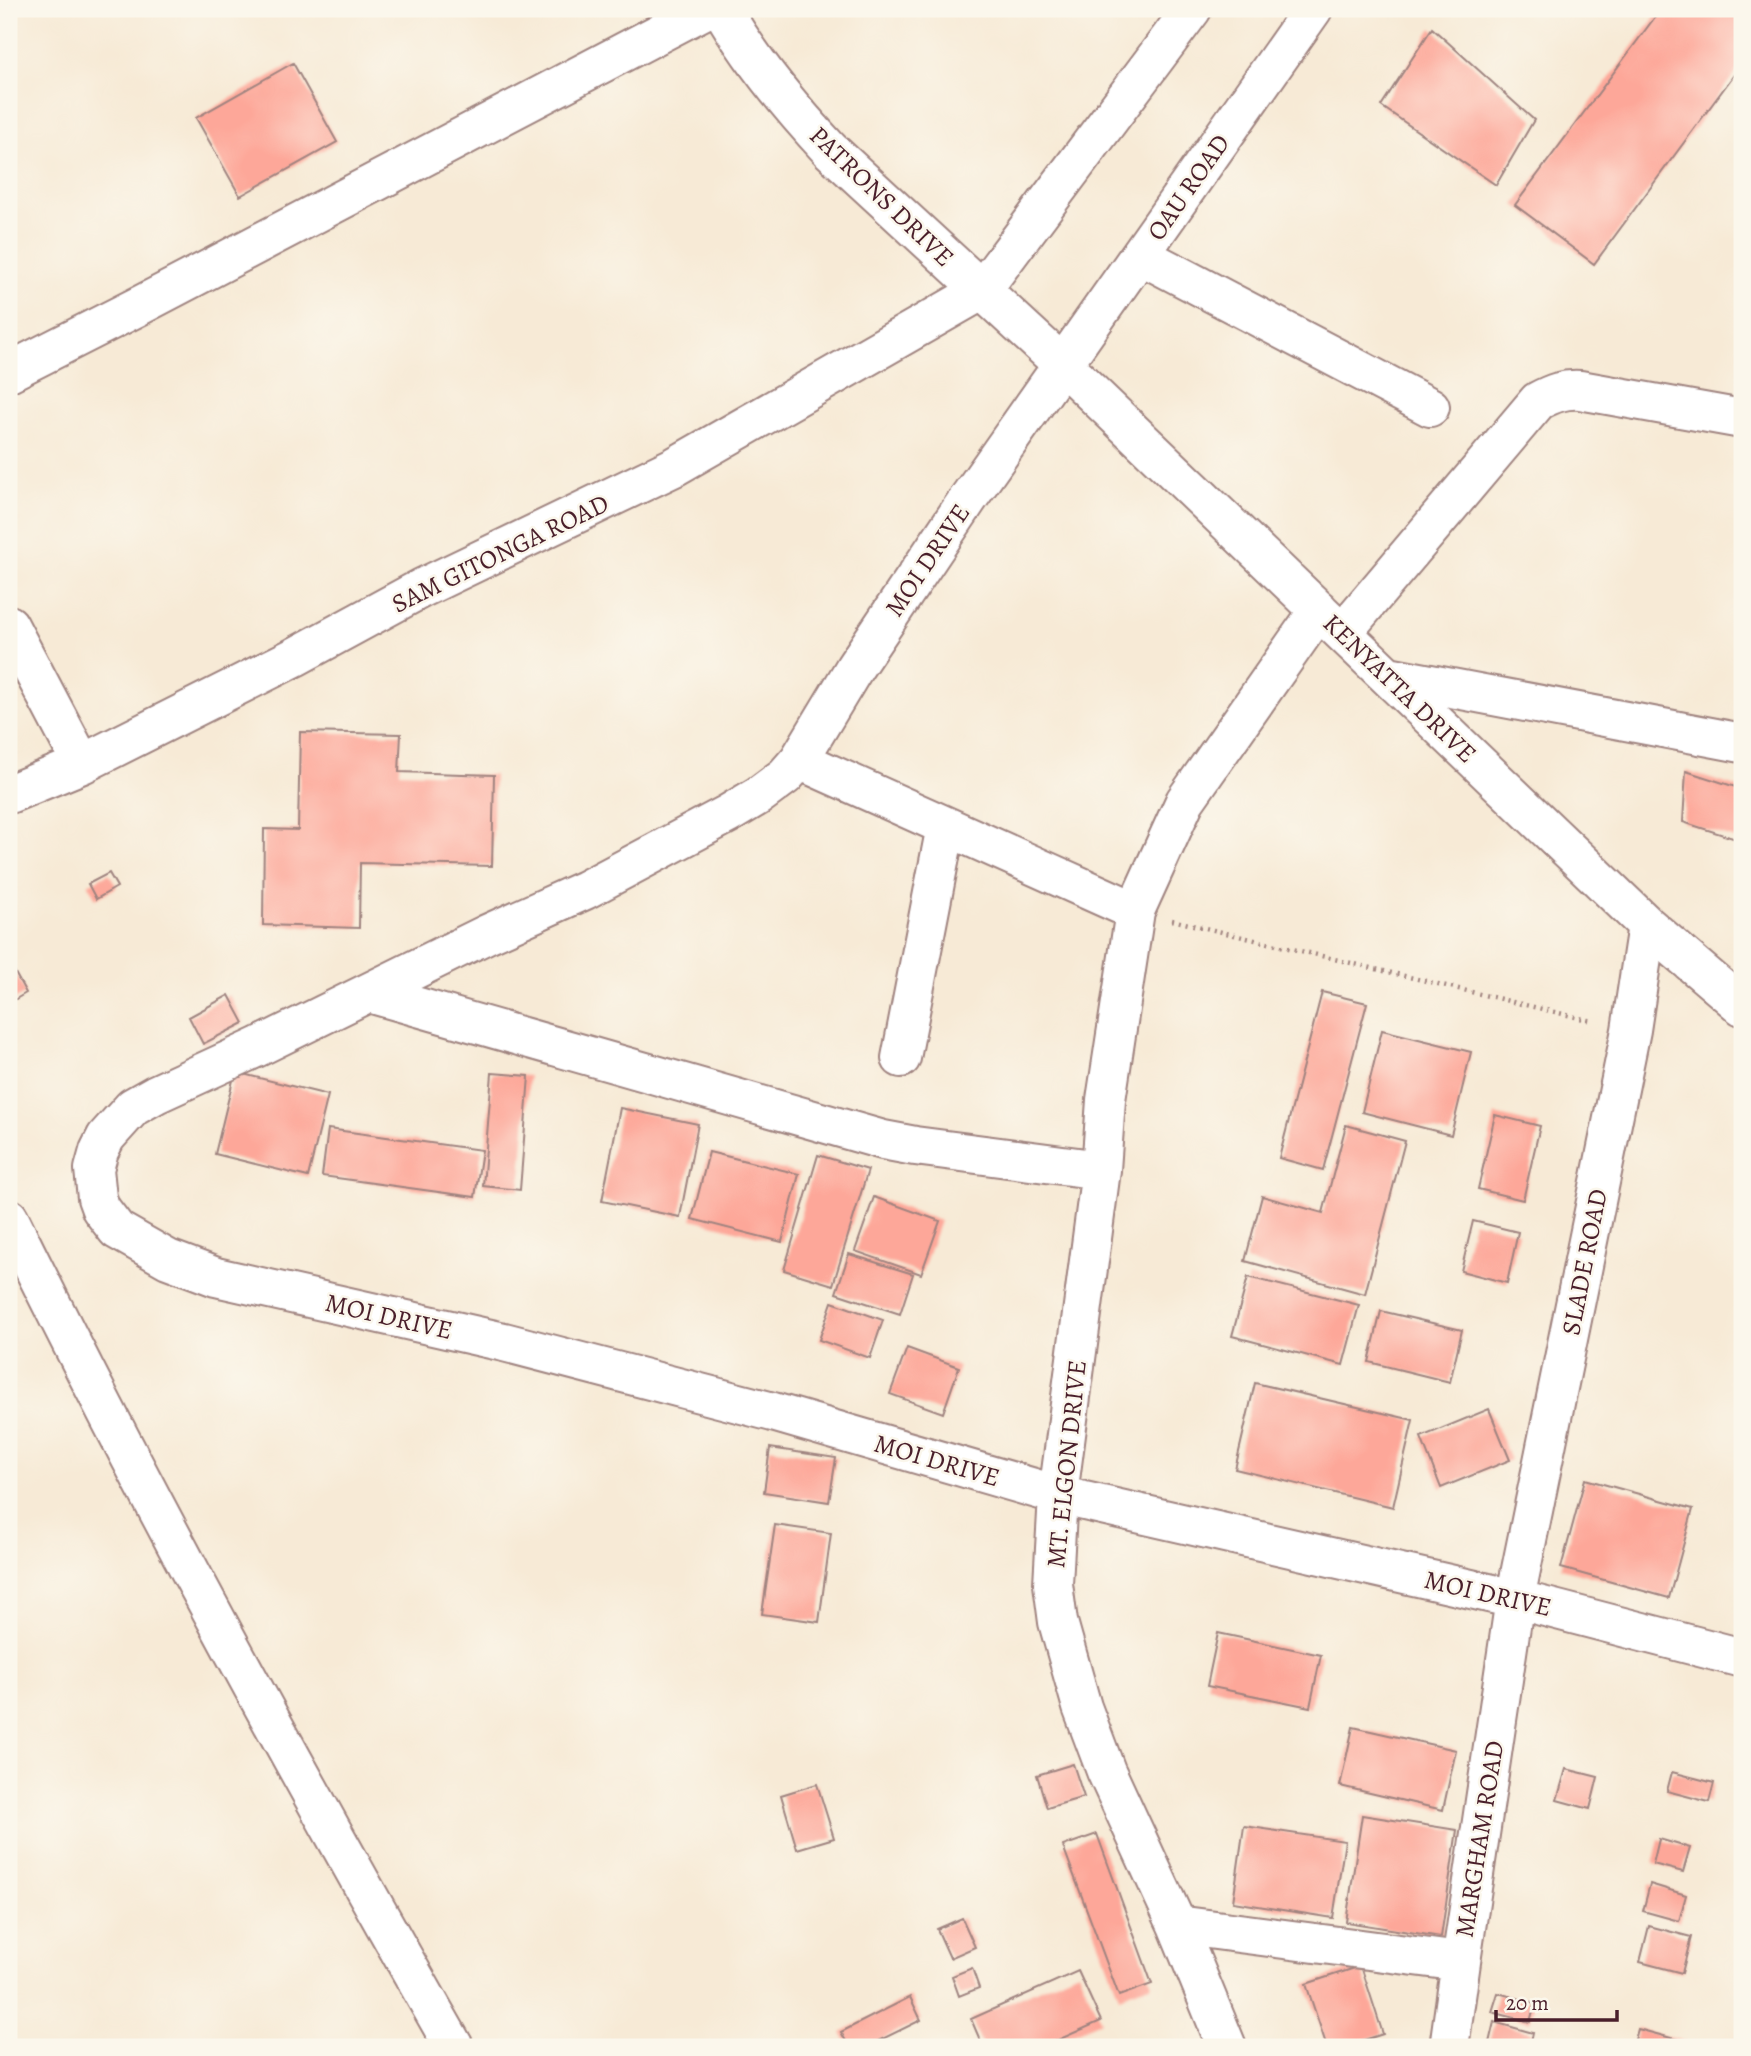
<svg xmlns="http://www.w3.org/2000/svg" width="1751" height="2056" font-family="Alegreya,serif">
<rect width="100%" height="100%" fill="#fbf7ec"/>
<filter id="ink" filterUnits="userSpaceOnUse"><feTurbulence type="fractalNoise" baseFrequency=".0143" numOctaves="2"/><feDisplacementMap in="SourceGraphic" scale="14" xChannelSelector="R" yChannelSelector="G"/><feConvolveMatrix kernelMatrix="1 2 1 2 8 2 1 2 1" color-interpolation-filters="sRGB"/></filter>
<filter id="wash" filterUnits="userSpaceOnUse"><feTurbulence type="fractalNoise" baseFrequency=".00686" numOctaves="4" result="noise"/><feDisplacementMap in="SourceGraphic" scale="28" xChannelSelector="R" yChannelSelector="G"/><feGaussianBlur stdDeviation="1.57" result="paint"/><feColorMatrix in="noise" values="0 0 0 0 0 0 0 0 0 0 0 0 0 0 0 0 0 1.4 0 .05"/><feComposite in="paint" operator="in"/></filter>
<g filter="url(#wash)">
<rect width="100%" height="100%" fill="#f7ead6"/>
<g id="blocks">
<path fill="#fda799" d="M 1661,9 L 1742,9 L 1742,64 L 1594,264 L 1515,205 Z
M 1432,28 L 1534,120 L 1496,185 L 1381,106 Z
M 293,63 L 337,142 L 240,196 L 196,118 Z
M 300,732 L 401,734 L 399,772 L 494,775 L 492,866 L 360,863 L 359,928 L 263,925 L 264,829 L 298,830 Z
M 1686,771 L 1742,789 L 1742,841 L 1683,822 Z
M 109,873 L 117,887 L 96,899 L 88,884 Z
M 9,962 L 26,993 L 9,1003 Z
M 1322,992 L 1367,1003 L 1323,1170 L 1279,1158 Z
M 229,995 L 244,1023 L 203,1044 L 189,1017 Z
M 1382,1030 L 1471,1052 L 1451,1135 L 1362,1112 Z
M 235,1072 L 328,1095 L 308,1177 L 215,1154 Z
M 492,1073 L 529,1076 L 520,1190 L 483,1186 Z
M 620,1108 L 698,1124 L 680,1217 L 602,1201 Z
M 1495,1115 L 1540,1126 L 1523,1200 L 1478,1189 Z
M 1346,1125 L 1405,1141 L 1365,1294 L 1245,1261 L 1262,1196 L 1323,1213 Z
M 328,1129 L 482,1150 L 475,1197 L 322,1176 Z
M 709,1152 L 799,1174 L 782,1242 L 692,1219 Z
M 818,1155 L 868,1170 L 833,1285 L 784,1270 Z
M 874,1197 L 940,1221 L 921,1274 L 855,1251 Z
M 1473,1221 L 1518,1232 L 1507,1283 L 1461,1271 Z
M 849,1254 L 913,1274 L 900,1314 L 836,1293 Z
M 1248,1277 L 1359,1305 L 1343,1365 L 1232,1336 Z
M 832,1302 L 883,1320 L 870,1358 L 819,1340 Z
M 1381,1311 L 1462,1330 L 1450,1382 L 1369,1362 Z
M 907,1348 L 959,1367 L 943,1413 L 890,1394 Z
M 1255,1383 L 1413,1420 L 1393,1507 L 1235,1469 Z
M 1489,1409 L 1510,1460 L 1441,1488 L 1421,1437 Z
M 770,1448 L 836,1458 L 829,1502 L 764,1492 Z
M 1585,1479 L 1693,1509 L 1669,1598 L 1561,1568 Z
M 775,1525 L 831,1533 L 819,1622 L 762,1614 Z
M 1218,1633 L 1321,1655 L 1310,1707 L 1207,1686 Z
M 1353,1727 L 1456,1750 L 1443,1810 L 1340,1786 Z
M 1073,1764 L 1084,1797 L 1047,1808 L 1037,1775 Z
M 1566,1769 L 1598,1777 L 1590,1809 L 1557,1800 Z
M 1672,1772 L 1714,1783 L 1709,1802 L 1667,1791 Z
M 817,1784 L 834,1838 L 797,1849 L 781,1795 Z
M 1362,1815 L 1457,1830 L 1441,1937 L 1346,1922 Z
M 1244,1826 L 1345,1841 L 1333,1918 L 1233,1902 Z
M 1097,1834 L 1152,1984 L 1119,1996 L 1063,1846 Z
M 1659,1839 L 1690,1848 L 1683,1872 L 1653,1864 Z
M 1650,1884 L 1686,1895 L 1679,1921 L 1643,1911 Z
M 962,1918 L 975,1947 L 950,1958 L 937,1929 Z
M 1649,1926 L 1691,1937 L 1682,1973 L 1640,1962 Z
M 1361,1966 L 1383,2034 L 1342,2047 L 1327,2047 L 1306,1984 Z
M 972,1968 L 979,1988 L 959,1996 L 952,1976 Z
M 1078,1971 L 1101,2021 L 1042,2047 L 983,2047 L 971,2019 Z
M 1498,1993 L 1535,2003 L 1530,2022 L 1492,2012 Z
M 910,1997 L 921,2020 L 866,2047 L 849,2047 L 841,2032 Z
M 1494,2022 L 1533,2033 L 1530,2047 L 1488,2047 Z
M 1638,2029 L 1686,2042 L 1684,2047 L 1633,2047 Z"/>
</g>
</g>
<g filter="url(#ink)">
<use href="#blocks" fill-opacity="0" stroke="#a08480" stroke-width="2"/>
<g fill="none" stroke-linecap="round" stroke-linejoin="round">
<g stroke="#a08480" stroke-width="42">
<path id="minor" d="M 722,9 C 751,60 790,107 830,150 L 1063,365 L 1647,925 L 1742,1006
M 1313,9 L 970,496 L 855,667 L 799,760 L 785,776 L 758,796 L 728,814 L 585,890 L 487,934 L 258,1047 L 156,1094 L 133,1107 L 106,1137 L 99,1151 L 94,1169 L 97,1198 L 101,1209 L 117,1230 L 168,1259 L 216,1277 L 504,1342 L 773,1412 L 1058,1495 L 1515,1599 L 1742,1658
M 1140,255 L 1430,407
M 9,372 L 139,306 L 706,9
M 9,625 L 82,764
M 1343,632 L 1538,401 C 1553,393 1564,389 1580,390 L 1742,419
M 1388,676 L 1742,743
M 799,760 L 1135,911
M 9,794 L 82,764 L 295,657 L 422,588 L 674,467 L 981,291 L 1192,9
M 369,993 L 883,1140 L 915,1146 L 1101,1170
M 901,1058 L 946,826
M 9,1218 C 147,1500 299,1775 454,2047
M 1177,1925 L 1461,1962 L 1515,1599 L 1631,1030 L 1647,925
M 1227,2047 L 1177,1925 L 1106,1771 L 1082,1707 L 1058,1622 L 1053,1584 L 1058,1495 L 1101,1170 L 1106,1100 L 1135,911 L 1185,801 L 1319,610
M 1449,2047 L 1461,1962"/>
</g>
<path stroke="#a08480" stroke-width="4.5" stroke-dasharray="2 5" stroke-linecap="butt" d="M 1172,920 L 1592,1021"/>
<use href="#minor" stroke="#fff" stroke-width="38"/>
</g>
</g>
<g text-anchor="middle" stroke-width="5" stroke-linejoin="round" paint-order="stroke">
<g font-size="26" fill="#4a1f2b" stroke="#fbf7ec">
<text transform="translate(1188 187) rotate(-55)" y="9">OAU ROAD</text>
<text transform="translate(882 196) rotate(44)" y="9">PATRONS DRIVE</text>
<text transform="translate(500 553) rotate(-26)" y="9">SAM GITONGA ROAD</text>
<text transform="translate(927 560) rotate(-56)" y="9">MOI DRIVE</text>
<text transform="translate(1400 688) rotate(44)" y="9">KENYATTA DRIVE</text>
<text transform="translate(1584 1262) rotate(-79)" y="9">SLADE ROAD</text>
<text transform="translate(389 1316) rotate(13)" y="9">MOI DRIVE</text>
<text transform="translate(937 1460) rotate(16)" y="9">MOI DRIVE</text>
<text transform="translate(1066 1464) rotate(-84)" y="9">MT. ELGON DRIVE</text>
<text transform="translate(1488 1593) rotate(13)" y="9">MOI DRIVE</text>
<text transform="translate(1479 1839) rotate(-81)" y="9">MARGHAM ROAD</text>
</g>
</g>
<rect width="1751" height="2056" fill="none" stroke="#fbf7ec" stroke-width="35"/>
<path d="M1496 2010v10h121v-10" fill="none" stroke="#4a1f2b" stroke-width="3.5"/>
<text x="1506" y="2010" font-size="21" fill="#4a1f2b" stroke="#fbf7ec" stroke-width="5" paint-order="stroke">20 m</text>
</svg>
